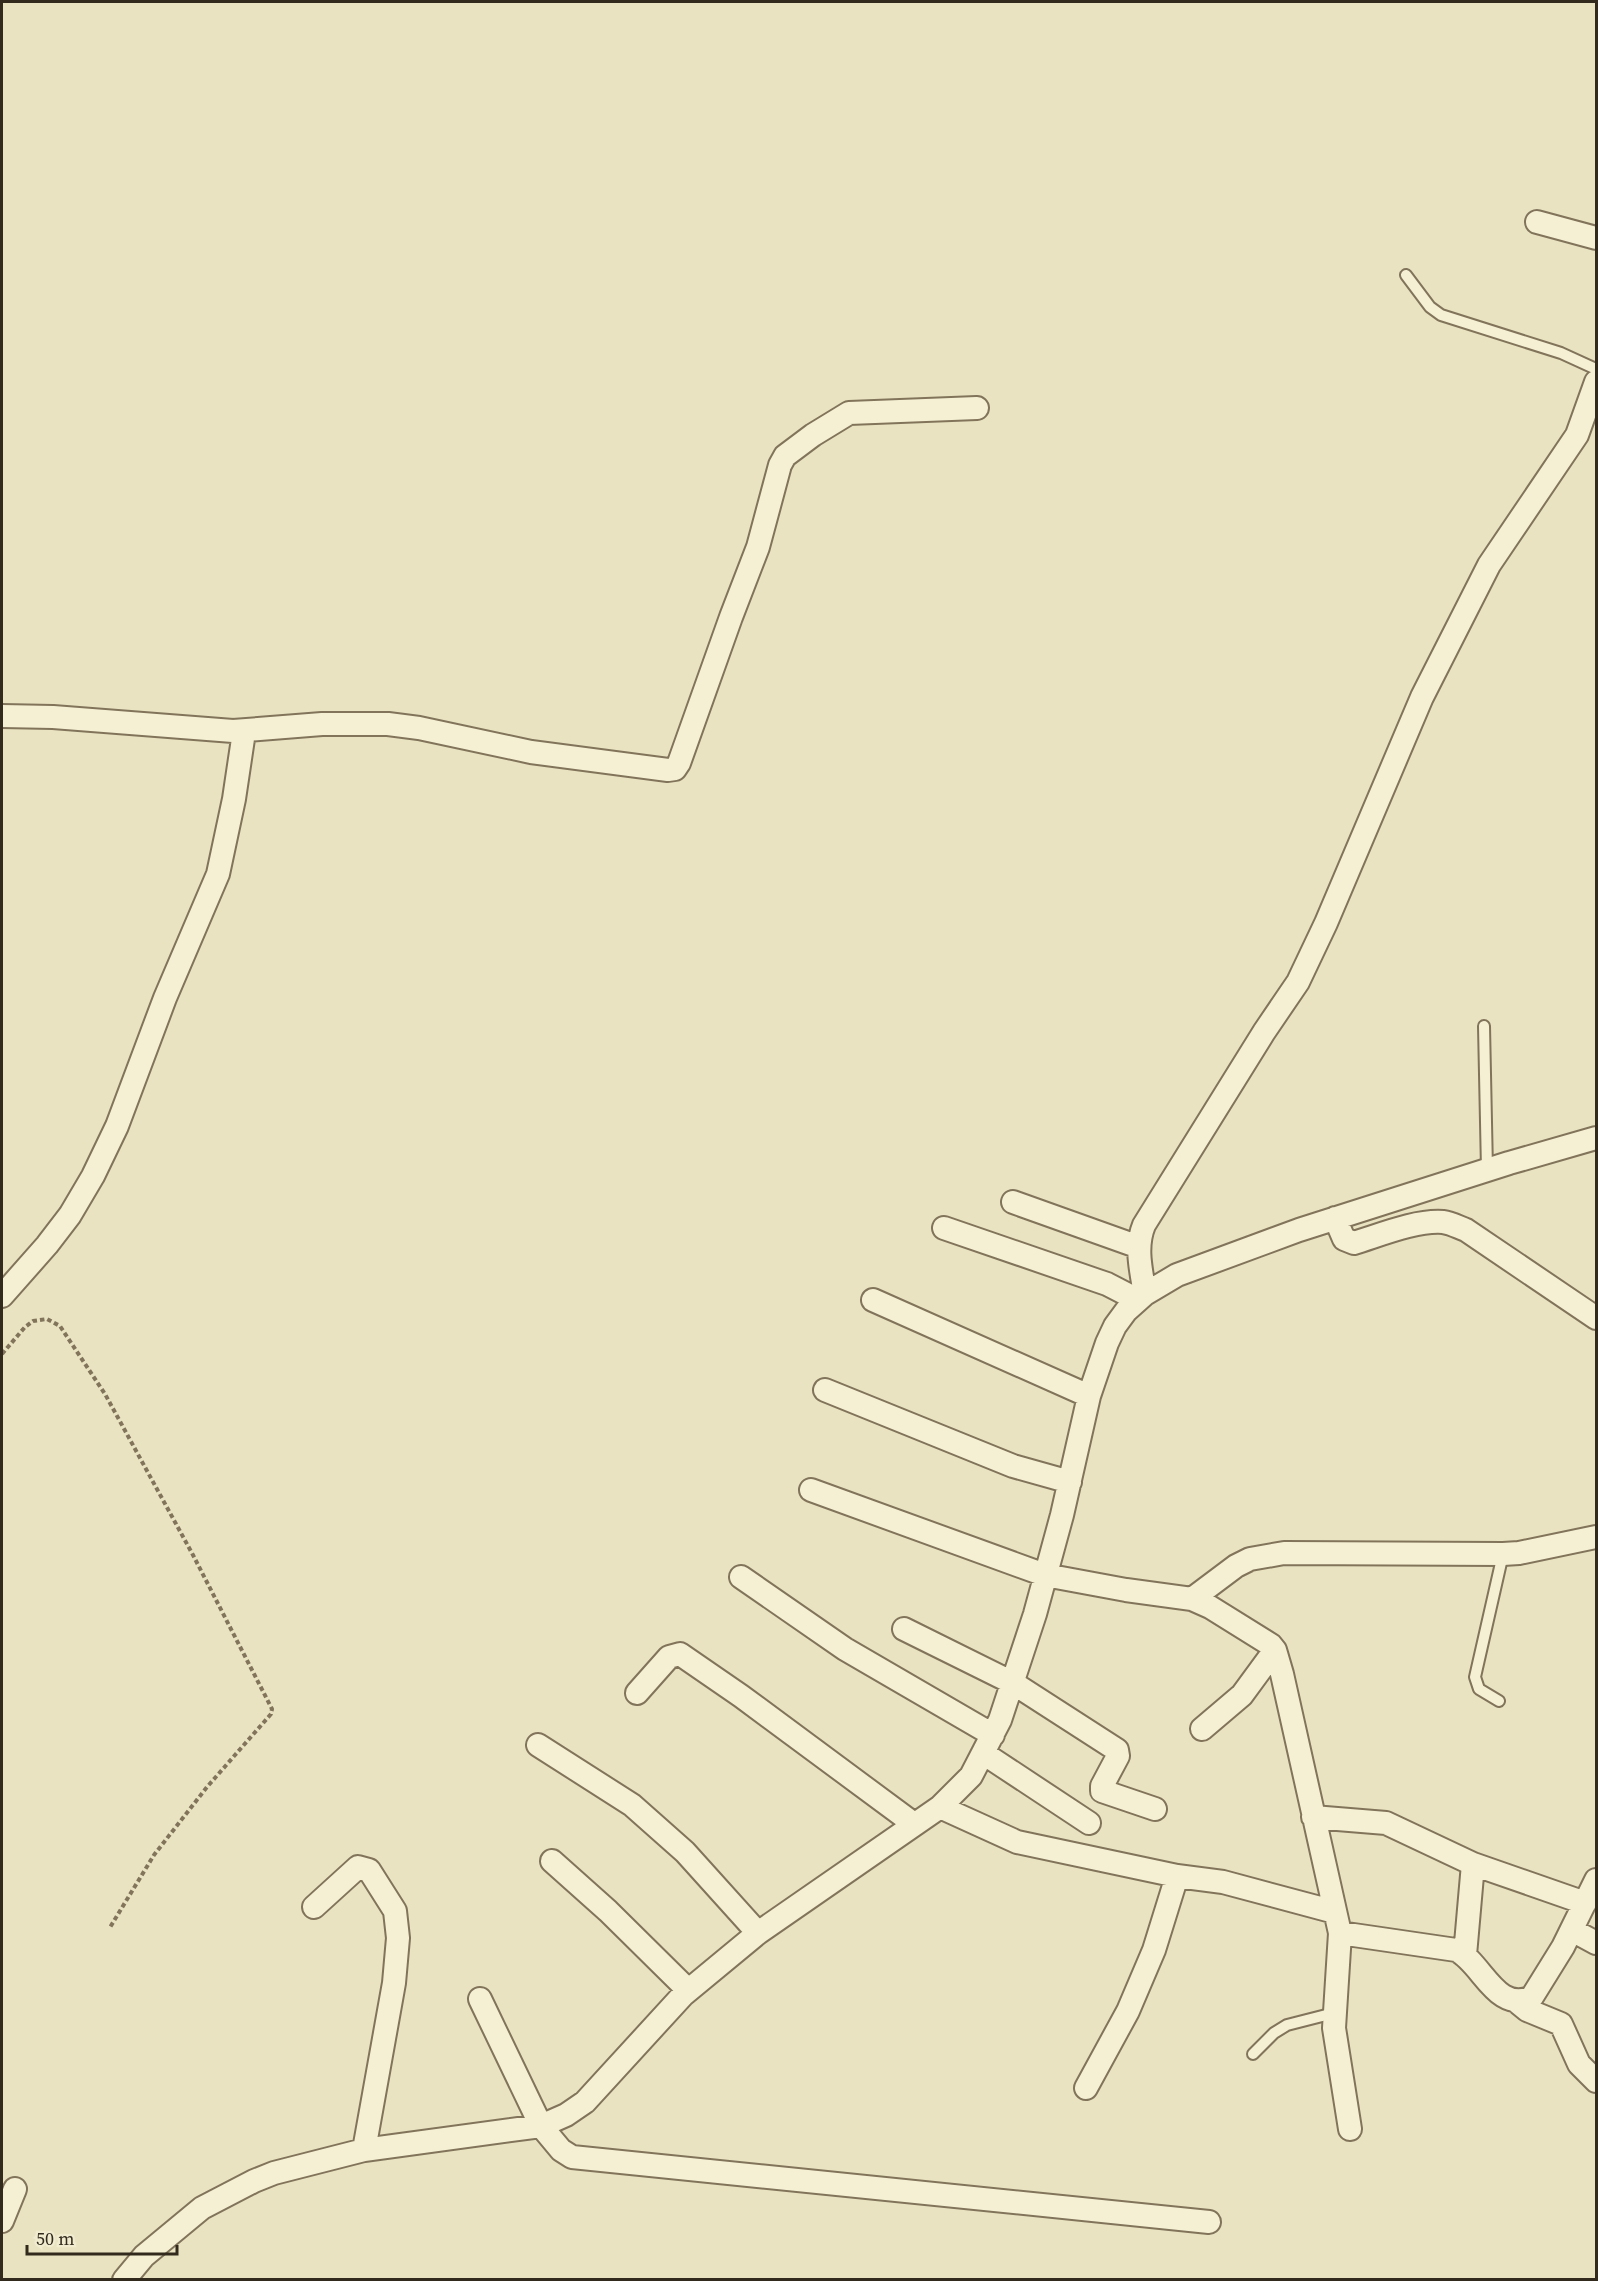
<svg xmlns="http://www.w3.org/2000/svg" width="1598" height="2281" font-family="'Source Serif 4',serif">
<rect width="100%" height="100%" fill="#e9e3c1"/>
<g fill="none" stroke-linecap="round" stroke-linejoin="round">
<g stroke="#81745b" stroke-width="14">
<path id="lane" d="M 1406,275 L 1430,307 L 1441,315 L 1561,353 L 1596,369
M 1484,1026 L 1487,1170
M 1499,1701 L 1479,1689 L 1475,1677 L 1503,1554
M 1253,2054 L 1274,2033 L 1287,2025 L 1334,2013"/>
</g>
<g stroke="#81745b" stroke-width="26">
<path id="street" d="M 1537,222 L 1596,238
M 2,716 L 53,717 L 233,731 L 322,724 L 388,724 L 419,728 L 531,752 L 668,770 L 675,769 L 679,763 L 731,617 L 758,547 L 780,465 L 785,456 L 813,435 L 849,413 L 977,408
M 1013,1202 L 1139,1247
M 1335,1218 L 1344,1239 L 1354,1243 C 1380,1235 1416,1220 1443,1222 C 1451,1223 1458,1227 1466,1230 L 1596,1318
M 944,1228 L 1107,1284 L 1138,1300
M 1145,1294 C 1141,1270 1135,1247 1144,1225 L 1264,1032 L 1298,982 L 1326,923 L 1422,697 L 1489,565 L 1577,435 L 1596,382
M 2,1296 L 47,1245 L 70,1215 L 93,1176 L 117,1126 L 165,998 L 218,874 L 234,799 L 244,732
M 873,1300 L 1089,1396
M 825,1390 L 1013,1466 L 1070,1482
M 811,1490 L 1045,1575 L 1126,1590 L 1192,1599 L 1210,1607 L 1271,1645 L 1275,1650 L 1282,1674 L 1340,1933 L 1334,2028 L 1350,2129
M 741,1577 L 845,1649 L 993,1735
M 1192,1599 L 1236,1566 L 1250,1559 L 1284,1553 L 1503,1554 L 1519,1553 L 1596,1537
M 904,1629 L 1013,1683 L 1117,1750 L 1118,1756 L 1102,1786 L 1102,1791 L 1155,1809
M 637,1693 L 669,1657 L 680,1654 L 741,1696 L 914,1824
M 1202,1729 L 1242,1695 L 1275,1650
M 538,1745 L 632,1805 L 685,1852 L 758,1933
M 983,1753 L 1089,1823
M 940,1807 L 1017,1842 L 1177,1876 L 1223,1882 L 1335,1912
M 1313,1817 L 1386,1823 L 1473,1864 L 1585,1903
M 552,1861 L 608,1911 L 688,1990
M 314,1907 L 358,1867 L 369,1870 L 395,1911 L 398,1938 L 394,1983 L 364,2150
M 1572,1930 L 1596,1943
M 1340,1933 L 1456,1950 C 1482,1962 1496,2014 1532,1997 L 1563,1947 L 1596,1880
M 1465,1955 L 1473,1864
M 480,1999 L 541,2126 L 561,2150 L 572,2157 L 1209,2222
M 1516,2001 L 1527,2010 L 1561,2024 L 1579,2064 L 1596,2081
M 1086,2088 L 1128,2011 L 1154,1950 L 1177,1876
M 2,2221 L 15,2189
M 124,2280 L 144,2256 L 202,2208 L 254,2181 L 274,2173 L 364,2150 L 541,2126 L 566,2115 L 585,2102 L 683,1995 L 758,1933 L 940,1807 L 971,1776 L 1000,1720 L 1035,1614 L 1062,1515 L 1089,1396 L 1107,1343 L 1115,1326 L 1126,1311 L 1145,1294 L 1177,1275 L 1299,1230 L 1509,1163 L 1596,1138"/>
</g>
<path stroke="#81745b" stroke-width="4" stroke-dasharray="4.5 3" stroke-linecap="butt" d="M 2,1354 L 25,1327 L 33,1321 L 47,1319 L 60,1326 L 105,1394 L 193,1555 L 272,1709 L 271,1714 L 207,1787 L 154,1855 L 109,1929"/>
<use href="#lane" stroke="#f5f0d4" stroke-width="10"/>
<use href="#street" stroke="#f5f0d4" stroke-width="22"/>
</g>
<rect width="1598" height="2281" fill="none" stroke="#322a1d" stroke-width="6"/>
<path d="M27 2245v9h150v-9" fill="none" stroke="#322a1d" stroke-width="3"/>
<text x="36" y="2245" font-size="18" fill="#322a1d" stroke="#f1ecd0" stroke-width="4.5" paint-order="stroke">50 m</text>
</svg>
